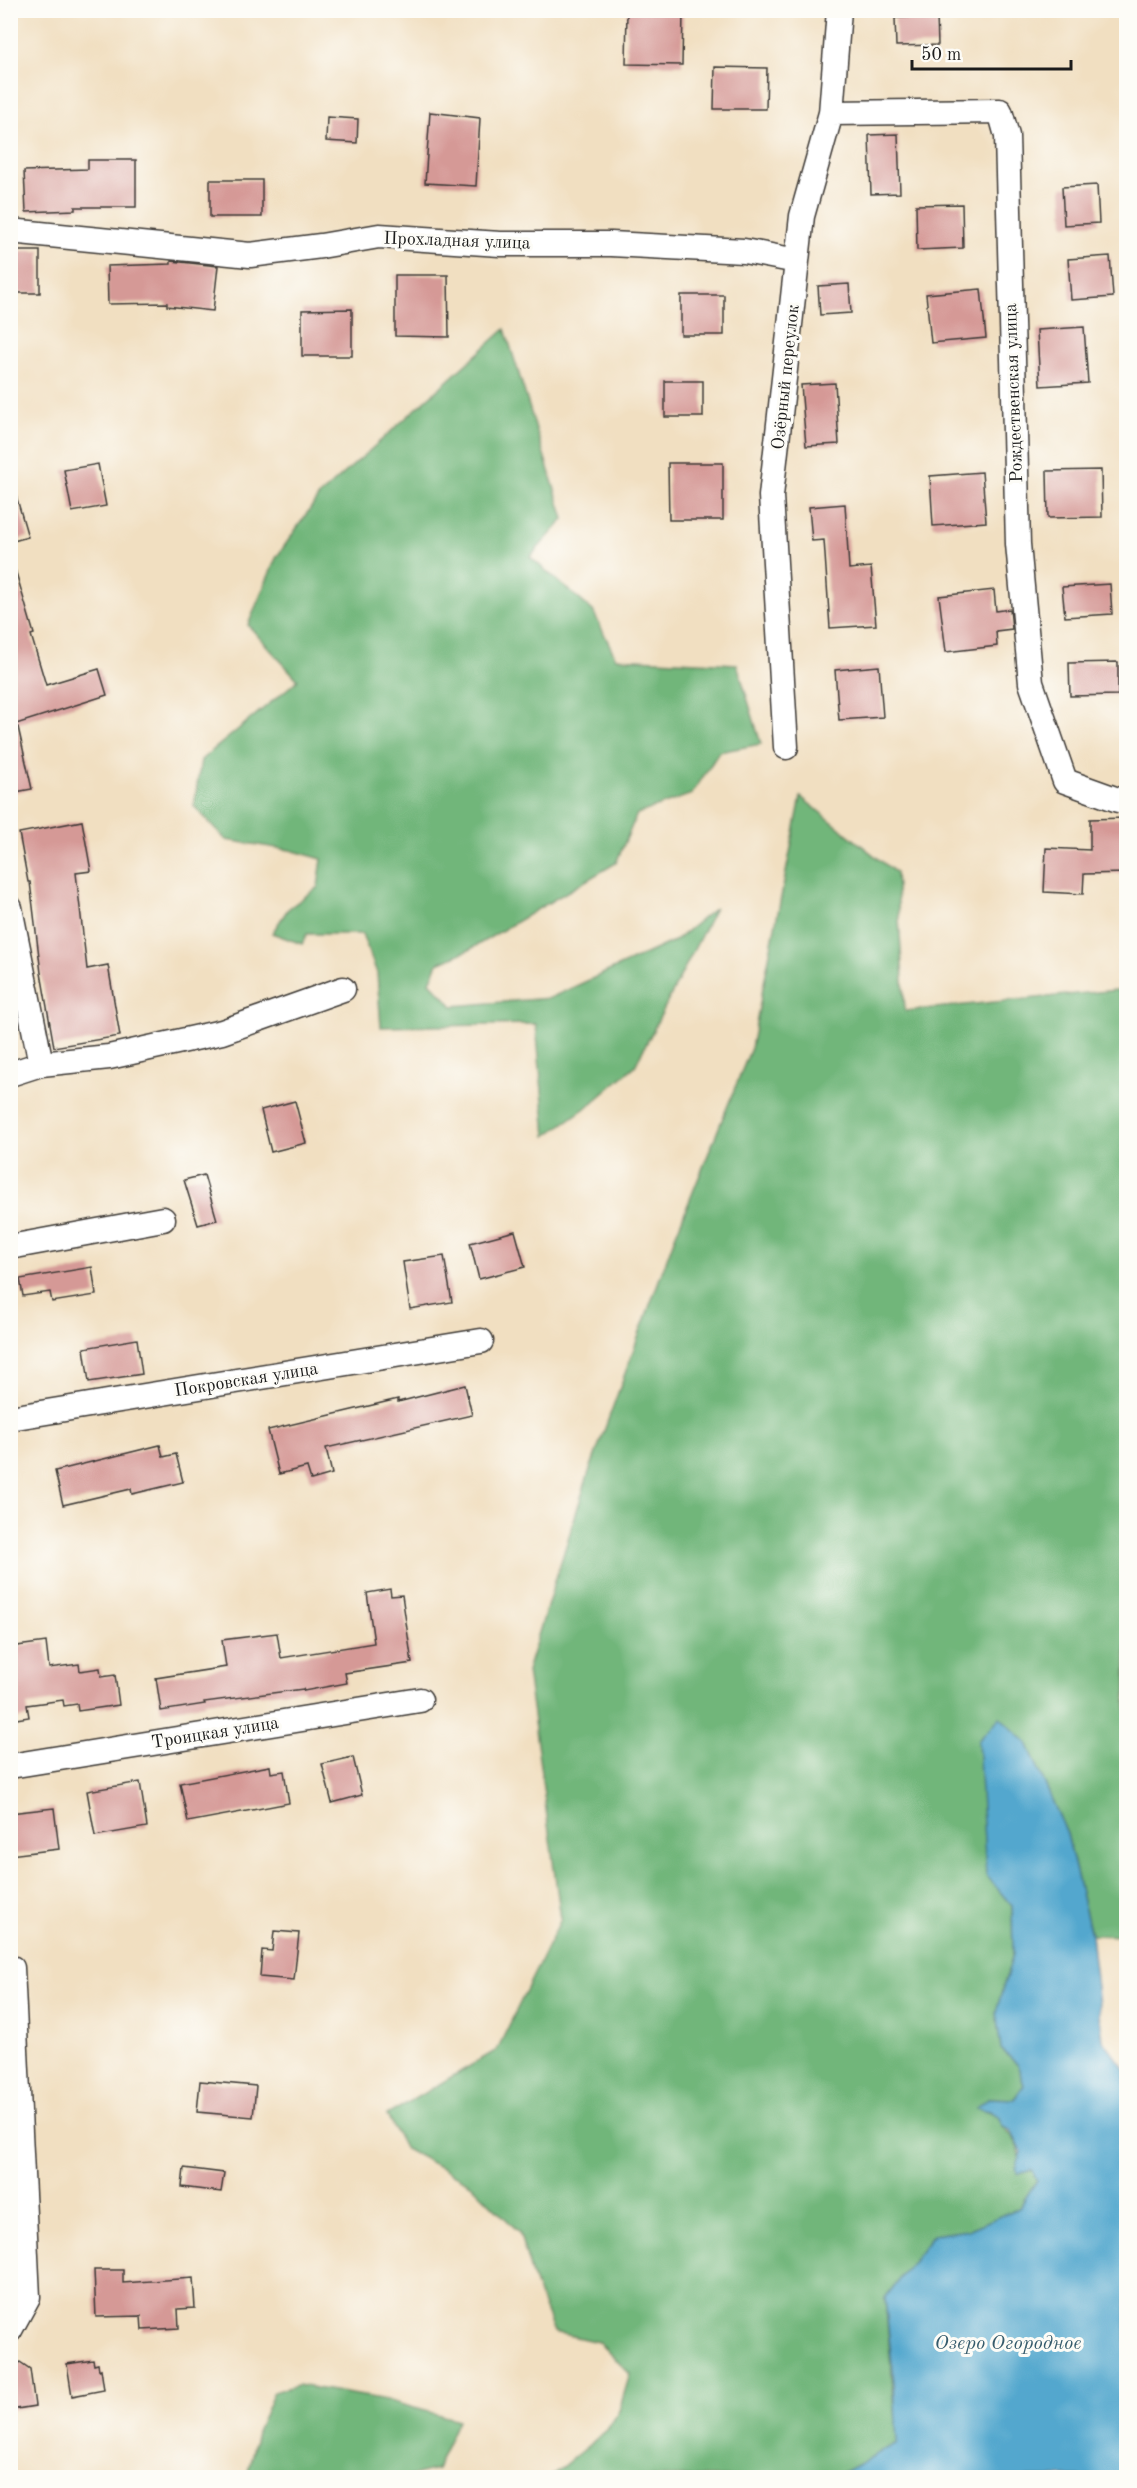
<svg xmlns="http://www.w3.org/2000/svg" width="1137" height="2488" font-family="'Old Standard TT',serif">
<rect width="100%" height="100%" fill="#fdfcf7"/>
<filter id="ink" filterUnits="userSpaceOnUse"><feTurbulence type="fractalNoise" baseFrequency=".0167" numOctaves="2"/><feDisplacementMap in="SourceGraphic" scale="12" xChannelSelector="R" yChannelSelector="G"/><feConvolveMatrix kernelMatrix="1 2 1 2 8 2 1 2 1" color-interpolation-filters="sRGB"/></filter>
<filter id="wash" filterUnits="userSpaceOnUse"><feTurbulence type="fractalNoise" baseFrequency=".008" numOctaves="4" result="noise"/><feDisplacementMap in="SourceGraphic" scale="24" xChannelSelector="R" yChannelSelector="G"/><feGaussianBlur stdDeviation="1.35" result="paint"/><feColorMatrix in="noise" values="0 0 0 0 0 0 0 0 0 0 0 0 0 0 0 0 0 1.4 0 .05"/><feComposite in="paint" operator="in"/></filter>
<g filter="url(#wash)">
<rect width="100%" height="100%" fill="#f1dfc1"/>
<path fill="#71b67a" stroke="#46694b" stroke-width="1.5" d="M 505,329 L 564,519 L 530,557 L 593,611 L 616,658 L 737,664 L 761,744 L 719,752 L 692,794 L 637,814 L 616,863 L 469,950 L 438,963 L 430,982 L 453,1006 L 550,998 L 676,940 L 715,908 L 635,1066 L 591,1104 L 546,1136 L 536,1024 L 381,1027 L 377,973 L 362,934 L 307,934 L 302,944 L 272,933 L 288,909 L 318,887 L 322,859 L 290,850 L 226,840 L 194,806 L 201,760 L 298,680 L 248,625 L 276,558 L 319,496 Z
M 801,797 L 896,873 L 905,1011 L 1126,989 L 1126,1936 L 1091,1935 L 1067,1834 L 1027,1743 L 985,1825 L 986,1875 L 1012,1906 L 1013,1954 L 996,2012 L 1001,2049 L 1017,2064 L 1024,2085 L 1014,2099 L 988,2098 L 977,2108 C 984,2110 994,2111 999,2118 C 1003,2124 998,2121 1003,2126 C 1020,2143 1022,2151 1019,2174 L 1032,2170 L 1037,2180 L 1019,2208 L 968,2230 L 935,2235 L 885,2298 L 898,2443 L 835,2477 L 550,2477 L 607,2430 L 619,2411 L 630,2374 L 598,2342 L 554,2332 L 534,2282 L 519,2232 L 471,2184 L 404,2148 L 387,2115 L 497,2050 L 561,1919 L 527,1671 L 588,1475 L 674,1239 L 751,1048 Z
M 297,2385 L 382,2399 L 458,2420 L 436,2469 L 405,2477 L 247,2477 L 257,2432 L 274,2392 Z"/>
<path fill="#53a7ce" stroke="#386275" stroke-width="1.5" d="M 1000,1717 L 1027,1743 L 1067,1834 L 1091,1935 L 1103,2040 L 1126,2070 L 1126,2477 L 835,2477 L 897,2443 L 894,2383 L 885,2298 L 933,2235 L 968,2230 L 1019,2208 L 1037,2180 L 1032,2170 L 1019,2174 L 1016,2168 L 1022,2152 L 1011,2131 L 1002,2125 L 998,2116 L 990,2111 L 976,2108 L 988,2098 L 1014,2099 L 1024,2085 L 1017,2064 L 1001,2049 L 996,2012 L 1013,1954 L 1012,1906 L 986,1875 L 978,1741 Z"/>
<g id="blocks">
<path fill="#d59996" d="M 627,10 L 683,11 L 682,65 L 626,64 Z
M 937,16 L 938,45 L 896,46 L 895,18 Z
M 715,67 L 767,68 L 766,109 L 714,109 Z
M 430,112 L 480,118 L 476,186 L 425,183 Z
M 327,117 L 358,119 L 357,143 L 326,141 Z
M 898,134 L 900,193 L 871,194 L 869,135 Z
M 88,160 L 136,160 L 136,207 L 75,207 L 75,210 L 26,212 L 24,171 L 88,169 Z
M 210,180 L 262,180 L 262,217 L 210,217 Z
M 1097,185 L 1099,223 L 1064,225 L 1062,187 Z
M 962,204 L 963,248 L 917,250 L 916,205 Z
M 10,251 L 40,251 L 40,293 L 10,293 Z
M 1110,256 L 1113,297 L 1071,300 L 1068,259 Z
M 171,261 L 218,266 L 213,311 L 167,306 L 167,303 L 108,304 L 107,266 L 171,264 Z
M 395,275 L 448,275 L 449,337 L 395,336 Z
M 849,284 L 851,313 L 820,315 L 818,286 Z
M 981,289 L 986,338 L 931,343 L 926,294 Z
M 681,295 L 724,295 L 724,335 L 681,335 Z
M 352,309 L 352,356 L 302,356 L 302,310 Z
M 1084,327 L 1088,383 L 1040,386 L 1037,330 Z
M 665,381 L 703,381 L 703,417 L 665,417 Z
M 835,383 L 839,444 L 806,446 L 801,385 Z
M 668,463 L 723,463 L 723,520 L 669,520 Z
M 98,464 L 106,506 L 72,512 L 64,470 Z
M 1101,470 L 1102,517 L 1048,518 L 1047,471 Z
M 982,472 L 986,522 L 933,526 L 930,476 Z
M 10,492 L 15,492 L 28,537 L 10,542 Z
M 845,504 L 849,569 L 871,567 L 876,625 L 830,628 L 824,540 L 812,541 L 809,507 Z
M 10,569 L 15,569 L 34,634 L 31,635 L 46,685 L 99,669 L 107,695 L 10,726 Z
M 1110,584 L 1112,614 L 1065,617 L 1062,587 Z
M 994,590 L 996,611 L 1010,609 L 1012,629 L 996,631 L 997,646 L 946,652 L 939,596 Z
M 1118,662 L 1118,695 L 1070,696 L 1069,663 Z
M 879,666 L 883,717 L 839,720 L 835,670 Z
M 18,727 L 32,789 L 10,793 L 10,728 Z
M 1126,818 L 1126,873 L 1084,874 L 1083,894 L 1044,892 L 1046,848 L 1090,850 L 1090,819 Z
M 82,821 L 91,871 L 76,873 L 87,969 L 108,965 L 120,1036 L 54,1047 L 41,973 L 30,882 L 28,882 L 19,833 Z
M 295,1101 L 306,1143 L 271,1152 L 261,1110 Z
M 204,1175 L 217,1220 L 198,1225 L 184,1180 Z
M 515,1231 L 525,1267 L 479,1279 L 470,1243 Z
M 444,1256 L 452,1302 L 410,1309 L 403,1262 Z
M 92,1267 L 96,1295 L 52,1302 L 50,1292 L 23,1296 L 20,1279 Z
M 137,1339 L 142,1374 L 89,1382 L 84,1348 Z
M 465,1385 L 472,1415 L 326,1448 L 332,1474 L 311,1480 L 307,1467 L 279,1474 L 268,1430 L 398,1399 L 398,1402 Z
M 160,1445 L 163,1457 L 176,1454 L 183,1482 L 132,1494 L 131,1489 L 63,1505 L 55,1471 Z
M 390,1589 L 391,1596 L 402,1595 L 412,1663 L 345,1673 L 347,1683 L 304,1691 L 303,1689 L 204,1702 L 205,1704 L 161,1711 L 156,1678 L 226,1667 L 222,1640 L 277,1633 L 281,1658 L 374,1643 L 367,1593 Z
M 46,1642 L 49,1668 L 79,1664 L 80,1671 L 100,1668 L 101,1677 L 115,1675 L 119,1705 L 78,1711 L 77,1704 L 64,1706 L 63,1700 L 27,1705 L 29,1717 L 10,1720 L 10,1647 Z
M 353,1757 L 362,1795 L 332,1803 L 322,1764 Z
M 270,1766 L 271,1773 L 284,1771 L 289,1803 L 188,1822 L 180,1783 Z
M 140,1782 L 147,1827 L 95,1836 L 87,1791 Z
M 54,1808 L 59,1849 L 10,1855 L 10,1813 Z
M 274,1931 L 299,1933 L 294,1980 L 260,1977 L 262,1950 L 272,1951 Z
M 200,2081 L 256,2086 L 253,2117 L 197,2112 Z
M 184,2168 L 224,2173 L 221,2192 L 182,2187 Z
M 94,2270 L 123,2270 L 123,2283 L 193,2278 L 195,2308 L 178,2309 L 179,2328 L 142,2330 L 141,2316 L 96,2317 Z
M 93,2360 L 94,2365 L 98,2364 L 99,2370 L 101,2369 L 104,2390 L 72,2396 L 67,2364 Z
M 20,2362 L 30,2369 L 35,2406 L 10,2410 L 10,2370 L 15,2369 Z"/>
</g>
</g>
<g filter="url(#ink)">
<use href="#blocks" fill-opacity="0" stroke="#3c3935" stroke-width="1.5"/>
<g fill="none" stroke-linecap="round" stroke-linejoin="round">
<g stroke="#3c3935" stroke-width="27">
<path id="minor" d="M 831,113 L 1000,111 L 1007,136 L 1018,544 L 1031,683 L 1065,781 L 1118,800
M 10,231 L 250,255 L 321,246 L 379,236 L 500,244 L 611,244 L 744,251 L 797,261
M 786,747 L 771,496 L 802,216 L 831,113 L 839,10
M 10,908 L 41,1064
M 10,1074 L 41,1064 L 109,1057 L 222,1032 L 343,989
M 10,1247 L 163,1219
M 10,1418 L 481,1341
M 10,1766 L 420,1700
M 10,2330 L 28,2297 L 12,1968"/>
</g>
<use href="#minor" stroke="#fff" stroke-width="24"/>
</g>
</g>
<g text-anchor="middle" stroke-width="6" stroke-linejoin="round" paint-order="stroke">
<g font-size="18" fill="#1c1c1c" stroke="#fdfcf7">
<text transform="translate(457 240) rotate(2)" y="6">Прохладная улица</text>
<text transform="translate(785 377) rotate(-84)" y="6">Озёрный переулок</text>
<text transform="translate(1013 393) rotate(-92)" y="6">Рождественская улица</text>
<text transform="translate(246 1379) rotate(-9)" y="6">Покровская улица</text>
<text transform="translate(215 1732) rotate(-9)" y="6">Троицкая улица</text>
</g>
<g font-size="20" font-style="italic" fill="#355b6c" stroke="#fdfcf7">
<text x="1008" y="2349">Озеро Огородное</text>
</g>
</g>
<rect width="1137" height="2488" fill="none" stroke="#fdfcf7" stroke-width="36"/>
<path d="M912 60v9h159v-9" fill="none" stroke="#1c1c1c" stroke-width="3"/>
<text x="921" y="60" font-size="18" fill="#1c1c1c" stroke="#fdfcf7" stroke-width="4.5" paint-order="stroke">50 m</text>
</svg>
